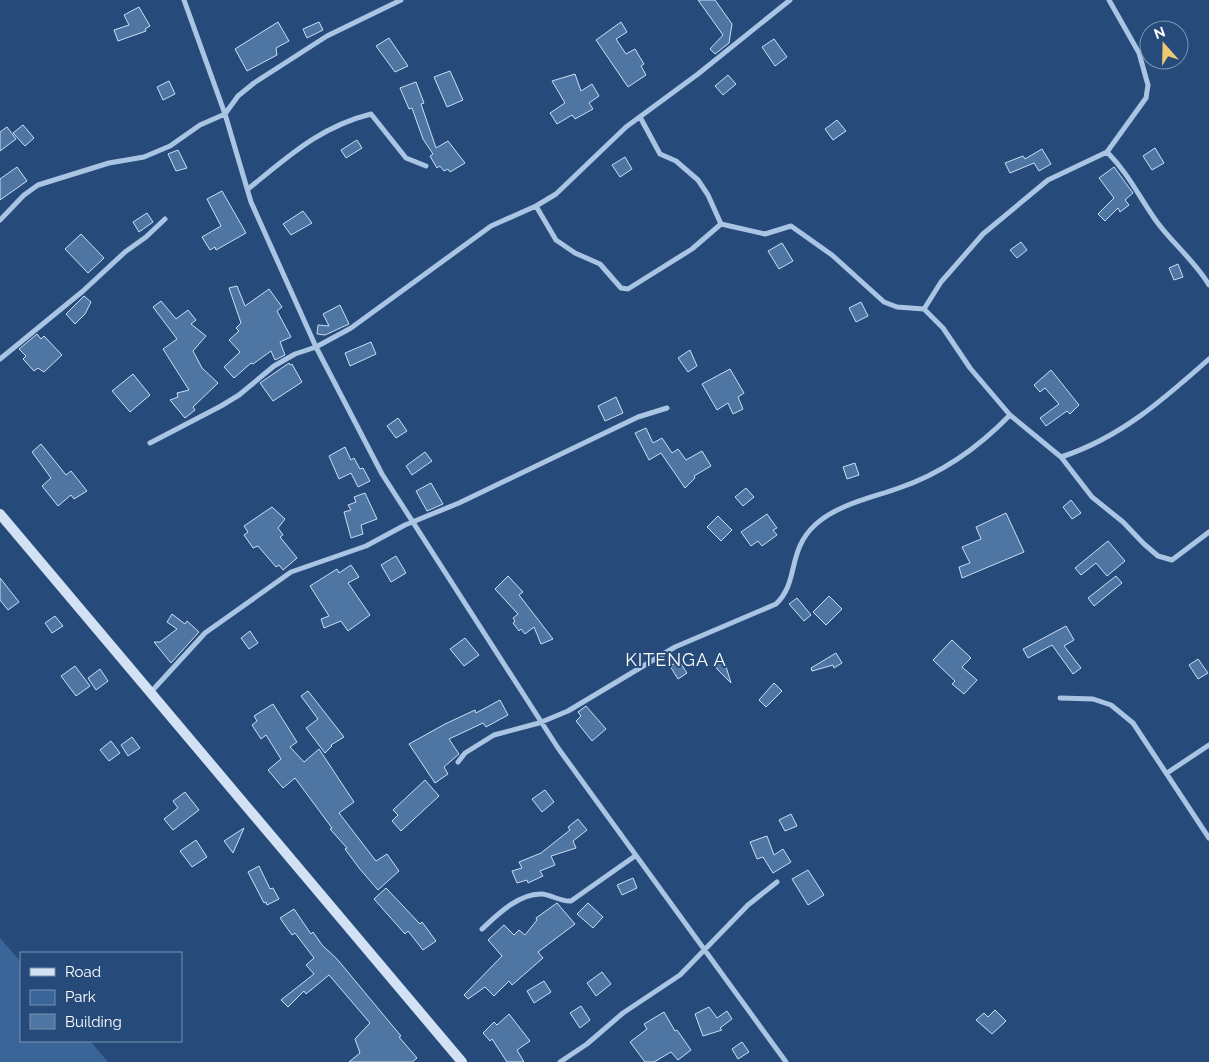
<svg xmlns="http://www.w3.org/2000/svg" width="1209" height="1062" font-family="Raleway,sans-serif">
<rect width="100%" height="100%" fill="#264b7a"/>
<path fill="#3a6598" d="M 0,938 L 21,962 L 21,1041 L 90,1041 L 108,1062 L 0,1062 Z"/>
<path fill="#4f75a3" stroke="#ccdef3" d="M 698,0 L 715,0 L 732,24 L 729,43 L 715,54 L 710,49 L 723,35 Z
M 139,7 L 150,26 L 145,29 L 146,31 L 118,41 L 114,30 L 129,25 L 124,15 Z
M 278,22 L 289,41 L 276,48 L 277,55 L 247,71 L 235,49 Z
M 319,22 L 323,30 L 307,38 L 303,29 Z
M 621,22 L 627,32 L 616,39 L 626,54 L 635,49 L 644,64 L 641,66 L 646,75 L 628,87 L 596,40 Z
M 389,38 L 408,66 L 395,72 L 376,46 Z
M 774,39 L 787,57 L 775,66 L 762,47 Z
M 450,71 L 463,100 L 447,107 L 434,77 Z
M 575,74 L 581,91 L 592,84 L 599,96 L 589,103 L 593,109 L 575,119 L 572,115 L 557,124 L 550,113 L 565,103 L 552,81 Z
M 728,75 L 736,84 L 723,95 L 715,86 Z
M 169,81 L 175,94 L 163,100 L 157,87 Z
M 416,82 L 424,103 L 421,104 L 436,148 L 448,141 L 465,163 L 450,172 L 448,169 L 444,171 L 440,166 L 437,168 L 430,156 L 433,154 L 423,139 L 412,108 L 409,109 L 400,88 Z
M 837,120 L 846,131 L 833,140 L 825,129 Z
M 23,125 L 34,138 L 25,146 L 13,133 Z
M 7,127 L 16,139 L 0,151 L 0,132 Z
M 357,140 L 362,148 L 346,158 L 341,150 Z
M 1155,148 L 1164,163 L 1152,170 L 1143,156 Z
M 1042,149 L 1051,164 L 1039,171 L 1034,163 L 1010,173 L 1005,163 L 1023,156 L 1025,159 Z
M 178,150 L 187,168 L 176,171 L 168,154 Z
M 625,157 L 632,169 L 620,177 L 612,165 Z
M 17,167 L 27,181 L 0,200 L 0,179 Z
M 1114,167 L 1133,193 L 1125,200 L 1129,205 L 1120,212 L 1118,208 L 1105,221 L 1098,214 L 1114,198 L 1099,178 Z
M 222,191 L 246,233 L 216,250 L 215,247 L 210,250 L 202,237 L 221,226 L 207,199 Z
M 303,211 L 312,223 L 291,235 L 283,224 Z
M 147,213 L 153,222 L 139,232 L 133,222 Z
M 81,234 L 104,258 L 88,273 L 65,249 Z
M 1021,242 L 1027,250 L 1017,258 L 1010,250 Z
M 782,243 L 793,261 L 779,269 L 768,251 Z
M 1178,264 L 1183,277 L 1174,280 L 1169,268 Z
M 237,286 L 245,306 L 269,289 L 282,307 L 277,311 L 291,337 L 280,342 L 285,355 L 275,360 L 271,351 L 253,364 L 251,363 L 234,378 L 224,367 L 240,352 L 229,340 L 239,331 L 236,328 L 241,323 L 229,288 Z
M 84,296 L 91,302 L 85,314 L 75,324 L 66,314 Z
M 161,301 L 176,319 L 188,310 L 196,320 L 191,324 L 206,336 L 193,351 L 202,368 L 218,383 L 193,407 L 195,410 L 185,418 L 170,400 L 178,397 L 177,393 L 189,390 L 163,349 L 177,339 L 153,307 Z
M 861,302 L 868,316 L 856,322 L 849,308 Z
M 340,305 L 349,324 L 325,335 L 317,334 L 318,325 L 329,326 L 323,314 Z
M 37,334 L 41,339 L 44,336 L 62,355 L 44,372 L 38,368 L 34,371 L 23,359 L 26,356 L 19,349 Z
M 371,342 L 376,354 L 350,366 L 345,353 Z
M 690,350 L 697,366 L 688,372 L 678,358 Z
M 289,363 L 290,365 L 292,364 L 302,382 L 273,401 L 260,383 Z
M 730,369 L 744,393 L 738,397 L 743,409 L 733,414 L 728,403 L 717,410 L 702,384 Z
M 1051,370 L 1079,405 L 1070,414 L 1067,411 L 1046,426 L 1040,418 L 1059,404 L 1045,388 L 1040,392 L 1034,385 Z
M 133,374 L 150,395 L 130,412 L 112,391 Z
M 616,397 L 623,413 L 605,421 L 598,406 Z
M 398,418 L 407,431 L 396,438 L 387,426 Z
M 646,428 L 653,443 L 662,438 L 672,453 L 678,449 L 686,460 L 702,451 L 711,466 L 694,476 L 695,478 L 685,488 L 661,453 L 649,460 L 635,433 Z
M 41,444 L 66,475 L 71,471 L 87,491 L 74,499 L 71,495 L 58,506 L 42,486 L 51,478 L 32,452 Z
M 345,447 L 351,460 L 354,458 L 360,469 L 363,468 L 370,481 L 358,487 L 351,473 L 339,479 L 329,456 Z
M 425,452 L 432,461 L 412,475 L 406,466 Z
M 855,463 L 859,475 L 847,479 L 843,467 Z
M 431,483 L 443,504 L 427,511 L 416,491 Z
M 746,488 L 754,497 L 743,506 L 735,497 Z
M 365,493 L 377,519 L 361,525 L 363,534 L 351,538 L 344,512 L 351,510 L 348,505 L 356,502 L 354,497 Z
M 1071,500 L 1081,513 L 1072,519 L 1063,507 Z
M 272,507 L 285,519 L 278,528 L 283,535 L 280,537 L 297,558 L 283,570 L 279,565 L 276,567 L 258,546 L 253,548 L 244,535 L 248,532 L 244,526 Z
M 1006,513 L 1024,552 L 962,578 L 959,567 L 970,563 L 962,547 L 981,539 L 976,527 Z
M 767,514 L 777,528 L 773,530 L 777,535 L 762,546 L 758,541 L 751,546 L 741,532 Z
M 718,516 L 732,530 L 721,541 L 707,527 Z
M 1108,541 L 1125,561 L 1107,576 L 1096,563 L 1081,575 L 1075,568 Z
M 396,556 L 406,573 L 391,582 L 381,565 Z
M 351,565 L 359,577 L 348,583 L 370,615 L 348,631 L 341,621 L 324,628 L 321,619 L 329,616 L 310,586 L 337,569 L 339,573 Z
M 508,576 L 523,592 L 519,595 L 553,639 L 541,644 L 534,627 L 525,634 L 521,629 L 519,631 L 513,623 L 515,621 L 513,618 L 518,614 L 495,589 Z
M 1116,576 L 1122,583 L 1094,606 L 1088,598 Z
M 0,578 L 19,602 L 8,610 L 0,600 Z
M 829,596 L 842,609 L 826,625 L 813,612 Z
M 797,598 L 811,615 L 804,621 L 789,604 Z
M 172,614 L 185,624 L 187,621 L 199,632 L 171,663 L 154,642 L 160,642 L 177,629 L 167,622 Z
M 55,616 L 63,626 L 52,633 L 45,623 Z
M 1066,626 L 1074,640 L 1064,646 L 1081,668 L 1073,674 L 1052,645 L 1028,658 L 1023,649 Z
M 250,631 L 258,643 L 249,649 L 241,638 Z
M 465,638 L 479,655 L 464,666 L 450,649 Z
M 952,640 L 971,658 L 962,667 L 977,680 L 964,694 L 952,684 L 955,681 L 933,660 Z
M 836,653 L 842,663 L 834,668 L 833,665 L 812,671 L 811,668 Z
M 1198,659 L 1208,673 L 1198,679 L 1189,665 Z
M 724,660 L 731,683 L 717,669 L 715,663 Z
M 679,661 L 687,673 L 678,679 L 670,666 Z
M 75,666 L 90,686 L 76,696 L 61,676 Z
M 100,669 L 108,681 L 96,690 L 88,678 Z
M 774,683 L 782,691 L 766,707 L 759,700 Z
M 308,691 L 344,737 L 331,745 L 332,746 L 325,753 L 306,728 L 318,719 L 301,696 Z
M 500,700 L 508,715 L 486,727 L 483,723 L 449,739 L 459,754 L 444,767 L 448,774 L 435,783 L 409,744 L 445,724 L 475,710 L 476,713 Z
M 273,704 L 297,742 L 290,747 L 304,762 L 319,749 L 354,802 L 339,813 L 376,861 L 387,854 L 399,871 L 378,890 L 359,868 L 345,849 L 347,848 L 330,829 L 332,828 L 295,778 L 283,788 L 268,770 L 281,759 L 266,735 L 261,739 L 252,725 L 257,721 L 254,716 Z
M 586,706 L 606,729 L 592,741 L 576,721 L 581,716 L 578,712 Z
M 132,737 L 140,748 L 128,756 L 121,745 Z
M 111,741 L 120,753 L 109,761 L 100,750 Z
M 425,780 L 439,796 L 401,831 L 392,821 L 398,815 L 393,810 Z
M 545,790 L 554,802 L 542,812 L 532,799 Z
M 185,792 L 199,810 L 173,830 L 164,819 L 178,808 L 173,801 Z
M 791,814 L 797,826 L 785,831 L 779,820 Z
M 578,819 L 587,830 L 573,841 L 576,848 L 551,856 L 555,865 L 540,871 L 543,876 L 528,883 L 527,880 L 517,883 L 512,871 L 522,868 L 519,862 L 541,853 L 570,830 L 568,827 Z
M 244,828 L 233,853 L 224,841 Z
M 767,836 L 774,855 L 783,849 L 791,862 L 773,873 L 763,857 L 757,859 L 750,842 Z
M 196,840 L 207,857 L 192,867 L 180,851 Z
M 259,866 L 270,889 L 273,888 L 279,899 L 267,905 L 266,902 L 264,903 L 248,872 Z
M 808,870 L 824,895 L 808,905 L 792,879 Z
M 633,878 L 637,888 L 622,895 L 617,885 Z
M 386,888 L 420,924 L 422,922 L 436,941 L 423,950 L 408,931 L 405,934 L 374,899 Z
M 557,903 L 575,924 L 538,952 L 543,958 L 512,985 L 509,981 L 494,996 L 485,987 L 468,999 L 464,995 L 502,956 L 488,940 L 504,925 L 514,935 L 519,930 L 525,935 L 537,920 L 536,918 Z
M 588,903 L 603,917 L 593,928 L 577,914 Z
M 294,909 L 311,934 L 313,932 L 322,945 L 337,959 L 401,1036 L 399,1037 L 417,1058 L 412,1062 L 349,1062 L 360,1053 L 355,1039 L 370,1023 L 329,975 L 306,994 L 304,991 L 288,1007 L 281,1000 L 314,974 L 306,965 L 314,958 L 295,933 L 292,935 L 280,918 Z
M 602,972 L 611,984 L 596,996 L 587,983 Z
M 544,981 L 551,992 L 534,1003 L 527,991 Z
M 581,1006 L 590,1020 L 580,1028 L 570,1013 Z
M 709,1007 L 717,1018 L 727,1011 L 732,1019 L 720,1028 L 722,1030 L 703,1036 L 695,1014 Z
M 995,1010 L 1006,1021 L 992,1034 L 976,1020 L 984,1013 L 988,1017 Z
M 664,1012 L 675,1031 L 677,1030 L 691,1050 L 678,1060 L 671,1052 L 654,1062 L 645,1062 L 630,1042 L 647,1029 L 644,1024 Z
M 509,1014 L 530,1041 L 517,1050 L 524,1062 L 507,1062 L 492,1039 L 490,1041 L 483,1033 L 494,1022 L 497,1025 Z
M 742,1042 L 749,1052 L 738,1059 L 732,1049 Z"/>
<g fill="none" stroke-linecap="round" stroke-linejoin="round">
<path stroke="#aac4e4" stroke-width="5" d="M 184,0 L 225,114 L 251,202 L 316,347 L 382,474 L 558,748 L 786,1062
M 1109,0 L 1139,53 L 1148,85 L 1146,98 L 1107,152 L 1048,180 L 983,234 L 941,282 L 924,309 L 943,328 L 970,368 L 1010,415 L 1061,457 L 1092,497 L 1123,522 L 1144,544 L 1158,556 L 1172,560 L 1209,532
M 640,117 L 660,154 L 676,161 L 698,180 L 708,195 L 721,224
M 1107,152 C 1129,174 1139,197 1157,222 C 1173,244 1195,261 1209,285
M 248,189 C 288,157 319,127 371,114 L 406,158 L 426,166
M 536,206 L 556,240 L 575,253 L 600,264 L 621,288 L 628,289 L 692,249 L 721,224 L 765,234 L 791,226 L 832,255 L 884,302 L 897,307 L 924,309
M 0,220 L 24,195 L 38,185 L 109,163 L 144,157 L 170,146 L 200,125 L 225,114 L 238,96 L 254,83 L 327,36 L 401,0
M 0,359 L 83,291 L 125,252 L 146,237 L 165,219
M 150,443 L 221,406 L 239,395 L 274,366 L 295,354 L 316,347 L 351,328 L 491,226 L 536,206 L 556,194 L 626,127 L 698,74 L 790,0
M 1061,457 C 1120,438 1164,399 1209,359
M 151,692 L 205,633 L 291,572 L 366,546 L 405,525 L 459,503 L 638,417 L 667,408
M 1060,698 L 1093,699 L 1111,705 L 1133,723 L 1209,838
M 458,762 L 465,753 L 494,735 L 539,723 L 568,711 L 675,647 L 776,604 C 800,581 786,551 816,524 C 839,504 871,498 899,488 C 943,473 978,448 1010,415
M 1167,773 L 1209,745
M 482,929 C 497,915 519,893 542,894 C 552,895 561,902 571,901 L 635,856
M 560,1062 L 587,1044 L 623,1013 L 680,975 L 748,905 L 777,882"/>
<path stroke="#d3e1f4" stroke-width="10" d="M 0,514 L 462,1062"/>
</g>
<g text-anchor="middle" stroke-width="4" stroke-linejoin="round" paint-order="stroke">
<g font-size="18" letter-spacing="1" fill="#fff" stroke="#264b7a">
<text x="676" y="666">KITENGA A</text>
</g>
</g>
<rect x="20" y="952" width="162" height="90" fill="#264b7a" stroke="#7d93af"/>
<rect x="30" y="968" width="25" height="8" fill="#d3e1f4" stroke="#7d93af"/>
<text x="65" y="977" font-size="15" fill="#ffffff">Road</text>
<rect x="30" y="990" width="25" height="15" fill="#3a6598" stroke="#7d93af"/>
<text x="65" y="1002" font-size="15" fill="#ffffff">Park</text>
<rect x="30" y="1014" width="25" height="15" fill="#4f75a3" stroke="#7d93af"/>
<text x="65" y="1027" font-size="15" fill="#ffffff">Building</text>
<g transform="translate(1164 45) rotate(340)"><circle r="24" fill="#264b7a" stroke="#7d93af"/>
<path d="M0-4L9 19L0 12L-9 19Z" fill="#ecc870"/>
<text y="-8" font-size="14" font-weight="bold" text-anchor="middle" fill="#ffffff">N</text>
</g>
</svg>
